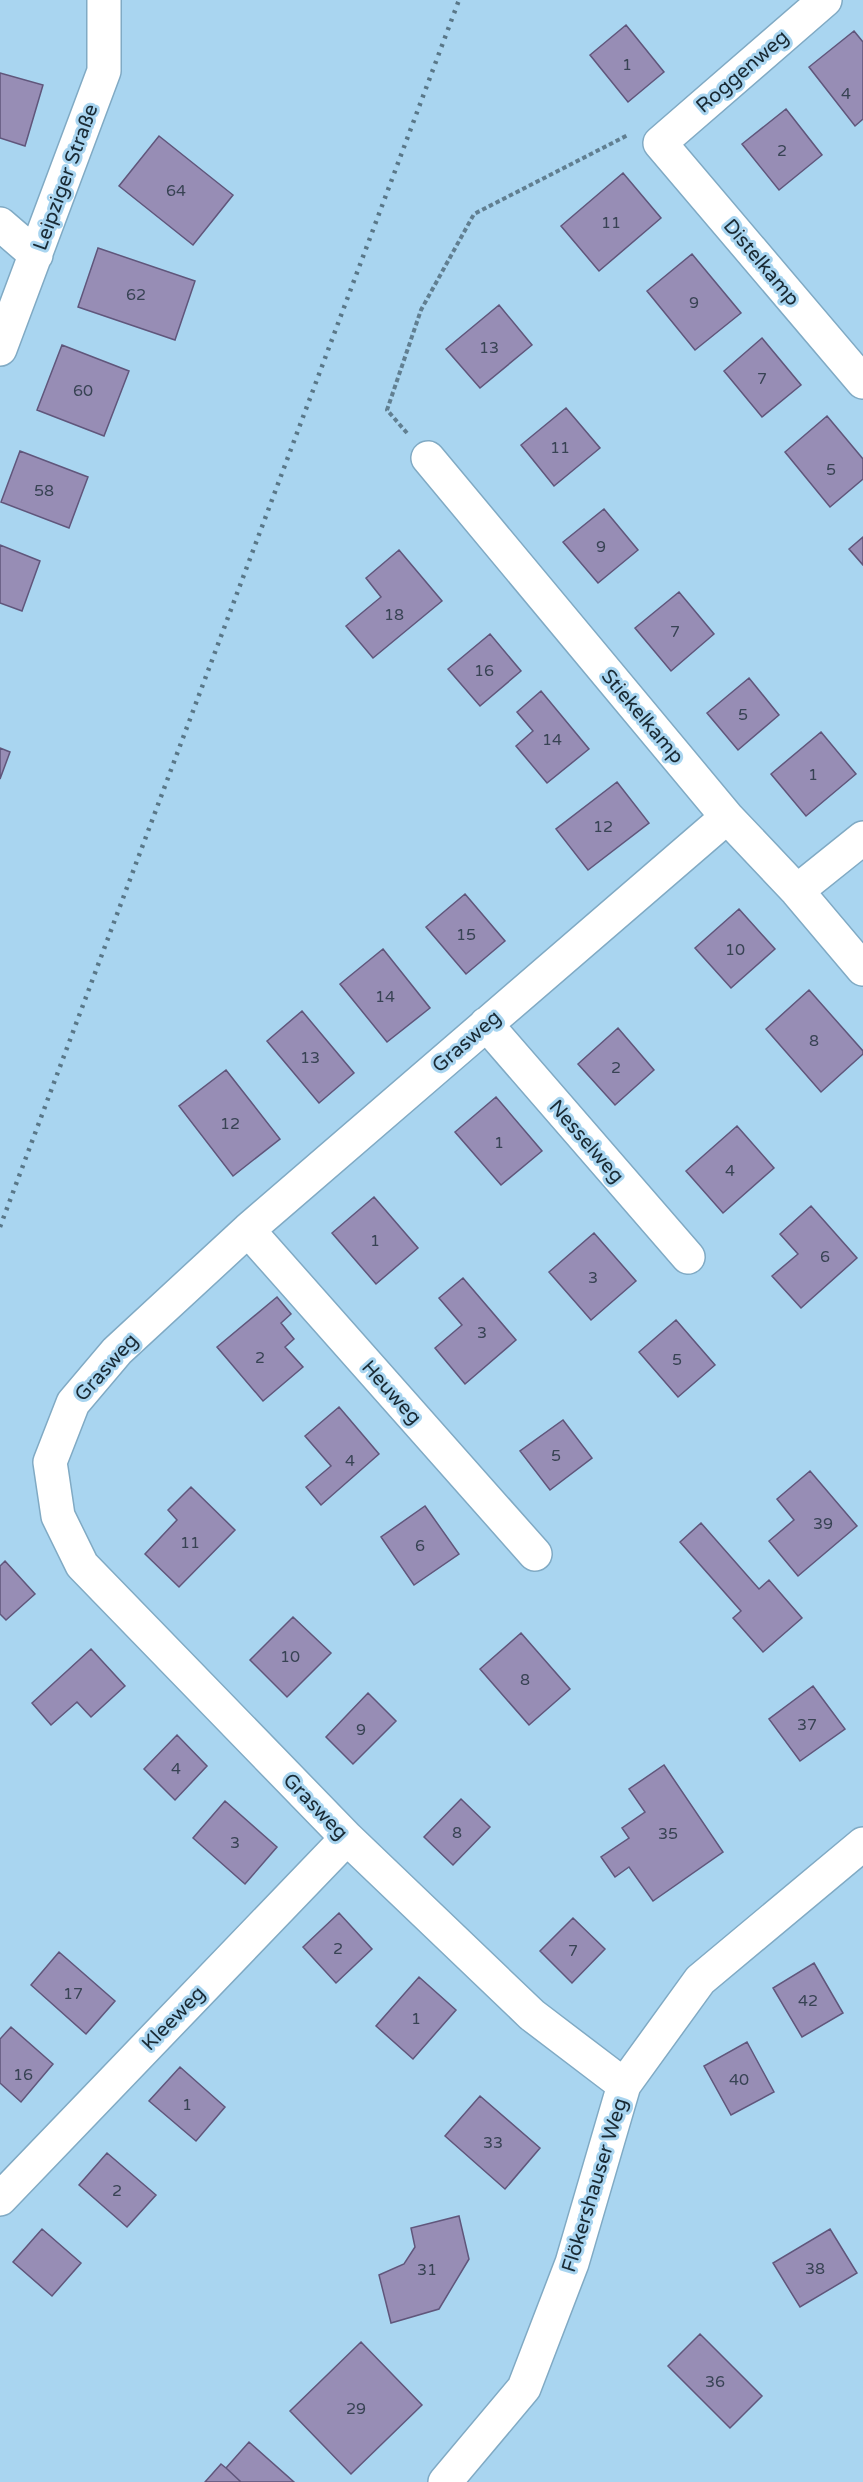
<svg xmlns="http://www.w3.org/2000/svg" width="863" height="2482" font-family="'Varela Round',sans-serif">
<rect width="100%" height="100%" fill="#a9d5f0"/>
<path fill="#978db5" stroke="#60567b" stroke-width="1.5" d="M 626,25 L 664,72 L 628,102 L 590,55 Z
M 854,31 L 863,42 L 863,119 L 855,126 L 809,67 Z
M 0,73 L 43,85 L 25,146 L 0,138 Z
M 786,109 L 822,155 L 779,190 L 742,144 Z
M 159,136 L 233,195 L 193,245 L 119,186 Z
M 623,173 L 661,218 L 599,271 L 561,226 Z
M 98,248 L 195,281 L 175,340 L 78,307 Z
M 692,254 L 741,313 L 695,350 L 647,291 Z
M 499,305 L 532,345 L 480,388 L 446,349 Z
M 762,338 L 801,385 L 762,417 L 724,371 Z
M 62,345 L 129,371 L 104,436 L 37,410 Z
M 566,408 L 600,448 L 554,486 L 521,445 Z
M 827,416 L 863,459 L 863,479 L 830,507 L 785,452 Z
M 20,451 L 88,477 L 69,528 L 1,502 Z
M 604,509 L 638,550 L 598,583 L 563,542 Z
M 863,537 L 863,565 L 849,549 Z
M 0,545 L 40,561 L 22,611 L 0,603 Z
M 399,550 L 442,601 L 373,658 L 346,626 L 381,597 L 366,578 Z
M 679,592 L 714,634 L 671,671 L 635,628 Z
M 490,634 L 521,671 L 480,706 L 448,669 Z
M 749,678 L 779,715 L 738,750 L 707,713 Z
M 541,691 L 589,749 L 547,783 L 516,746 L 533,731 L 517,712 Z
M 821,732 L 856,774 L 806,816 L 771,774 Z
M 0,748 L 10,752 L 0,779 Z
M 617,782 L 649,823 L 588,870 L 556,829 Z
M 465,894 L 505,941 L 466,974 L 426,927 Z
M 739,909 L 775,949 L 731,988 L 695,948 Z
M 383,949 L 430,1008 L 387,1042 L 340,984 Z
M 809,990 L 863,1051 L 863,1054 L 821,1092 L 766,1029 Z
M 302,1011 L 354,1073 L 319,1103 L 267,1041 Z
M 618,1028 L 654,1070 L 615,1105 L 578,1064 Z
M 226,1070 L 280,1139 L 233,1176 L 179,1106 Z
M 496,1097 L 542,1151 L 501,1185 L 455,1132 Z
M 737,1126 L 774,1168 L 723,1213 L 686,1171 Z
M 374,1197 L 418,1248 L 376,1284 L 332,1233 Z
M 811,1206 L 857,1258 L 801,1308 L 772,1276 L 798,1254 L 780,1234 Z
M 594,1233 L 636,1281 L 591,1320 L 549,1272 Z
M 463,1278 L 516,1340 L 465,1384 L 435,1348 L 462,1325 L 439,1298 Z
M 277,1297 L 291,1314 L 281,1323 L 294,1339 L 285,1347 L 303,1367 L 263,1401 L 217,1347 Z
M 676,1320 L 715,1365 L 678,1397 L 639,1352 Z
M 339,1407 L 379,1454 L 321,1505 L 306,1487 L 331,1466 L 305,1436 Z
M 563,1420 L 592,1458 L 550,1490 L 520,1451 Z
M 810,1471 L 857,1526 L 798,1576 L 769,1541 L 794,1520 L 777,1499 Z
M 191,1487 L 235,1530 L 179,1587 L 145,1554 L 177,1520 L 168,1510 Z
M 425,1506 L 459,1554 L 414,1585 L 381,1537 Z
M 701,1523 L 759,1589 L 769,1580 L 802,1618 L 763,1652 L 733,1618 L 741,1611 L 680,1542 Z
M 5,1561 L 35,1594 L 6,1620 L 0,1614 L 0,1566 Z
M 293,1617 L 331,1653 L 287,1697 L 250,1660 Z
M 521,1633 L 570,1689 L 529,1725 L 480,1669 Z
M 91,1649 L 125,1686 L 91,1717 L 77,1702 L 51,1725 L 32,1703 Z
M 813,1686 L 845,1729 L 800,1761 L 769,1719 Z
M 368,1693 L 396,1721 L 353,1764 L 326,1737 Z
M 177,1735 L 207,1766 L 175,1800 L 144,1769 Z
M 664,1765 L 723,1852 L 653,1901 L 629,1867 L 615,1877 L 601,1857 L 629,1838 L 622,1828 L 645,1812 L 629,1789 Z
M 461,1799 L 490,1827 L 453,1865 L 424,1837 Z
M 225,1801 L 277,1847 L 245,1884 L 193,1838 Z
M 339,1913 L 372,1949 L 336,1983 L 303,1947 Z
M 573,1918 L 605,1949 L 572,1983 L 540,1951 Z
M 59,1952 L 115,2001 L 86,2034 L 31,1985 Z
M 814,1963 L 843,2013 L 802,2037 L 773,1988 Z
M 419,1977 L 456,2010 L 413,2059 L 376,2026 Z
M 11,2027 L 53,2064 L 21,2102 L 0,2083 L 0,2039 Z
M 747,2042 L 774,2092 L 731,2115 L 704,2066 Z
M 180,2067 L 225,2107 L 196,2141 L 149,2101 Z
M 480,2096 L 540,2148 L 505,2189 L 445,2136 Z
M 107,2153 L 156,2195 L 127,2227 L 79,2185 Z
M 459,2216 L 469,2259 L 439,2309 L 391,2323 L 379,2275 L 404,2264 L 415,2247 L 411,2228 Z
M 42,2229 L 81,2263 L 52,2296 L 13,2262 Z
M 830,2229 L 857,2273 L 800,2307 L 773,2263 Z
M 700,2334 L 762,2396 L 730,2428 L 668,2366 Z
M 361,2342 L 422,2405 L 351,2474 L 290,2411 Z
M 249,2442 L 294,2482 L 241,2482 L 226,2468 Z
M 221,2464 L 226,2468 L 241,2482 L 205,2482 Z"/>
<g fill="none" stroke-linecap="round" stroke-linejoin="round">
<g stroke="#80aac4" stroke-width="36">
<path id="street" d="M 825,0 L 660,143 L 863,382
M 0,224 L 36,255
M 0,349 L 104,71 L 104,0
M 428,458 L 727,817 L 797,891 L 863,969
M 797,891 L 863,838
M 486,1024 L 688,1257
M 248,1230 L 535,1554
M 624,2085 L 532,2015 L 347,1838 L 82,1565 L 58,1516 L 50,1462 L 73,1403 L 117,1351 L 248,1230 L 727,817
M 0,2199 L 347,1838
M 445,2482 L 524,2388 L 572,2263 L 624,2085 L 700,1980 L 863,1844"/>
</g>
<path stroke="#617f91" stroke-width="4" stroke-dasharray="4.5 3" stroke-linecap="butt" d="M 407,433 L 387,410 L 421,310 L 474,214 L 628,135"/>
<use href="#street" stroke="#fff" stroke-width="33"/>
<path stroke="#597788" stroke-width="4.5" stroke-dasharray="3 6" stroke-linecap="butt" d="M 0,1227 L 459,0"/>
</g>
<g text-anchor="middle" stroke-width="6" stroke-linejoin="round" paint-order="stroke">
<g font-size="16" fill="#384354">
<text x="627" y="70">1</text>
<text x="846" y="99">4</text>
<text x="782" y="156">2</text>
<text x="176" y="196">64</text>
<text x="611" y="228">11</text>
<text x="136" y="300">62</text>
<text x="694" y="308">9</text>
<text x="489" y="353">13</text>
<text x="762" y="384">7</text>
<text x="83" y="396">60</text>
<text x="560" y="453">11</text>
<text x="831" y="475">5</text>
<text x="44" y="496">58</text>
<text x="601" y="552">9</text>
<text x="394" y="620">18</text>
<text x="675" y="637">7</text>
<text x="484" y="676">16</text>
<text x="743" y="720">5</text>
<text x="552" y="745">14</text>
<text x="813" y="780">1</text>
<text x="603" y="832">12</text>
<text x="466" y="940">15</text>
<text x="735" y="955">10</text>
<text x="385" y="1002">14</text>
<text x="814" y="1046">8</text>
<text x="310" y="1063">13</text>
<text x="616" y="1073">2</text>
<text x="230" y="1129">12</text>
<text x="499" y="1148">1</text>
<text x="730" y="1176">4</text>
<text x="375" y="1246">1</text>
<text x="825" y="1262">6</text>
<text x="593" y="1283">3</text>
<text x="482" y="1338">3</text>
<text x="260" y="1363">2</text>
<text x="677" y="1365">5</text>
<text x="556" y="1461">5</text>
<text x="350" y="1466">4</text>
<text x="823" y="1529">39</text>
<text x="190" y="1548">11</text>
<text x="420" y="1551">6</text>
<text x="290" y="1662">10</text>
<text x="525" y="1685">8</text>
<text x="807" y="1730">37</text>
<text x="361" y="1735">9</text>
<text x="176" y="1774">4</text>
<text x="457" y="1838">8</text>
<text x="668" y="1839">35</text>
<text x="235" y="1848">3</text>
<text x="338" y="1954">2</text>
<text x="573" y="1956">7</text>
<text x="73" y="1999">17</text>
<text x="808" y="2006">42</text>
<text x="416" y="2024">1</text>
<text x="23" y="2080">16</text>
<text x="739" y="2085">40</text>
<text x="187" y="2110">1</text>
<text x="493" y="2148">33</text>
<text x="117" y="2196">2</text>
<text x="815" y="2274">38</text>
<text x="427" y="2275">31</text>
<text x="715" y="2387">36</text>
<text x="356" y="2414">29</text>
</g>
<g font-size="20" fill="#192a34" stroke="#a9d5f0">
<text transform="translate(742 71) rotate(-41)" y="7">Roggenweg</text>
<text transform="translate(65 177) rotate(-70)" y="7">Leipziger Straße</text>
<text transform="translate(762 262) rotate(50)" y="7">Distelkamp</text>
<text transform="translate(643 716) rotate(50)" y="7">Stiekelkamp</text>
<text transform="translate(466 1041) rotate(-41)" y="7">Grasweg</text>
<text transform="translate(587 1141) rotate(49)" y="7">Nesselweg</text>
<text transform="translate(106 1367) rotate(-48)" y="7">Grasweg</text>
<text transform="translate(392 1392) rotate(48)" y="7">Heuweg</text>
<text transform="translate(316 1806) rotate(46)" y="7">Grasweg</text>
<text transform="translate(173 2018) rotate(-46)" y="7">Kleeweg</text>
<text transform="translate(594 2185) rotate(-73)" y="7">Flökershauser Weg</text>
</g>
</g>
</svg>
